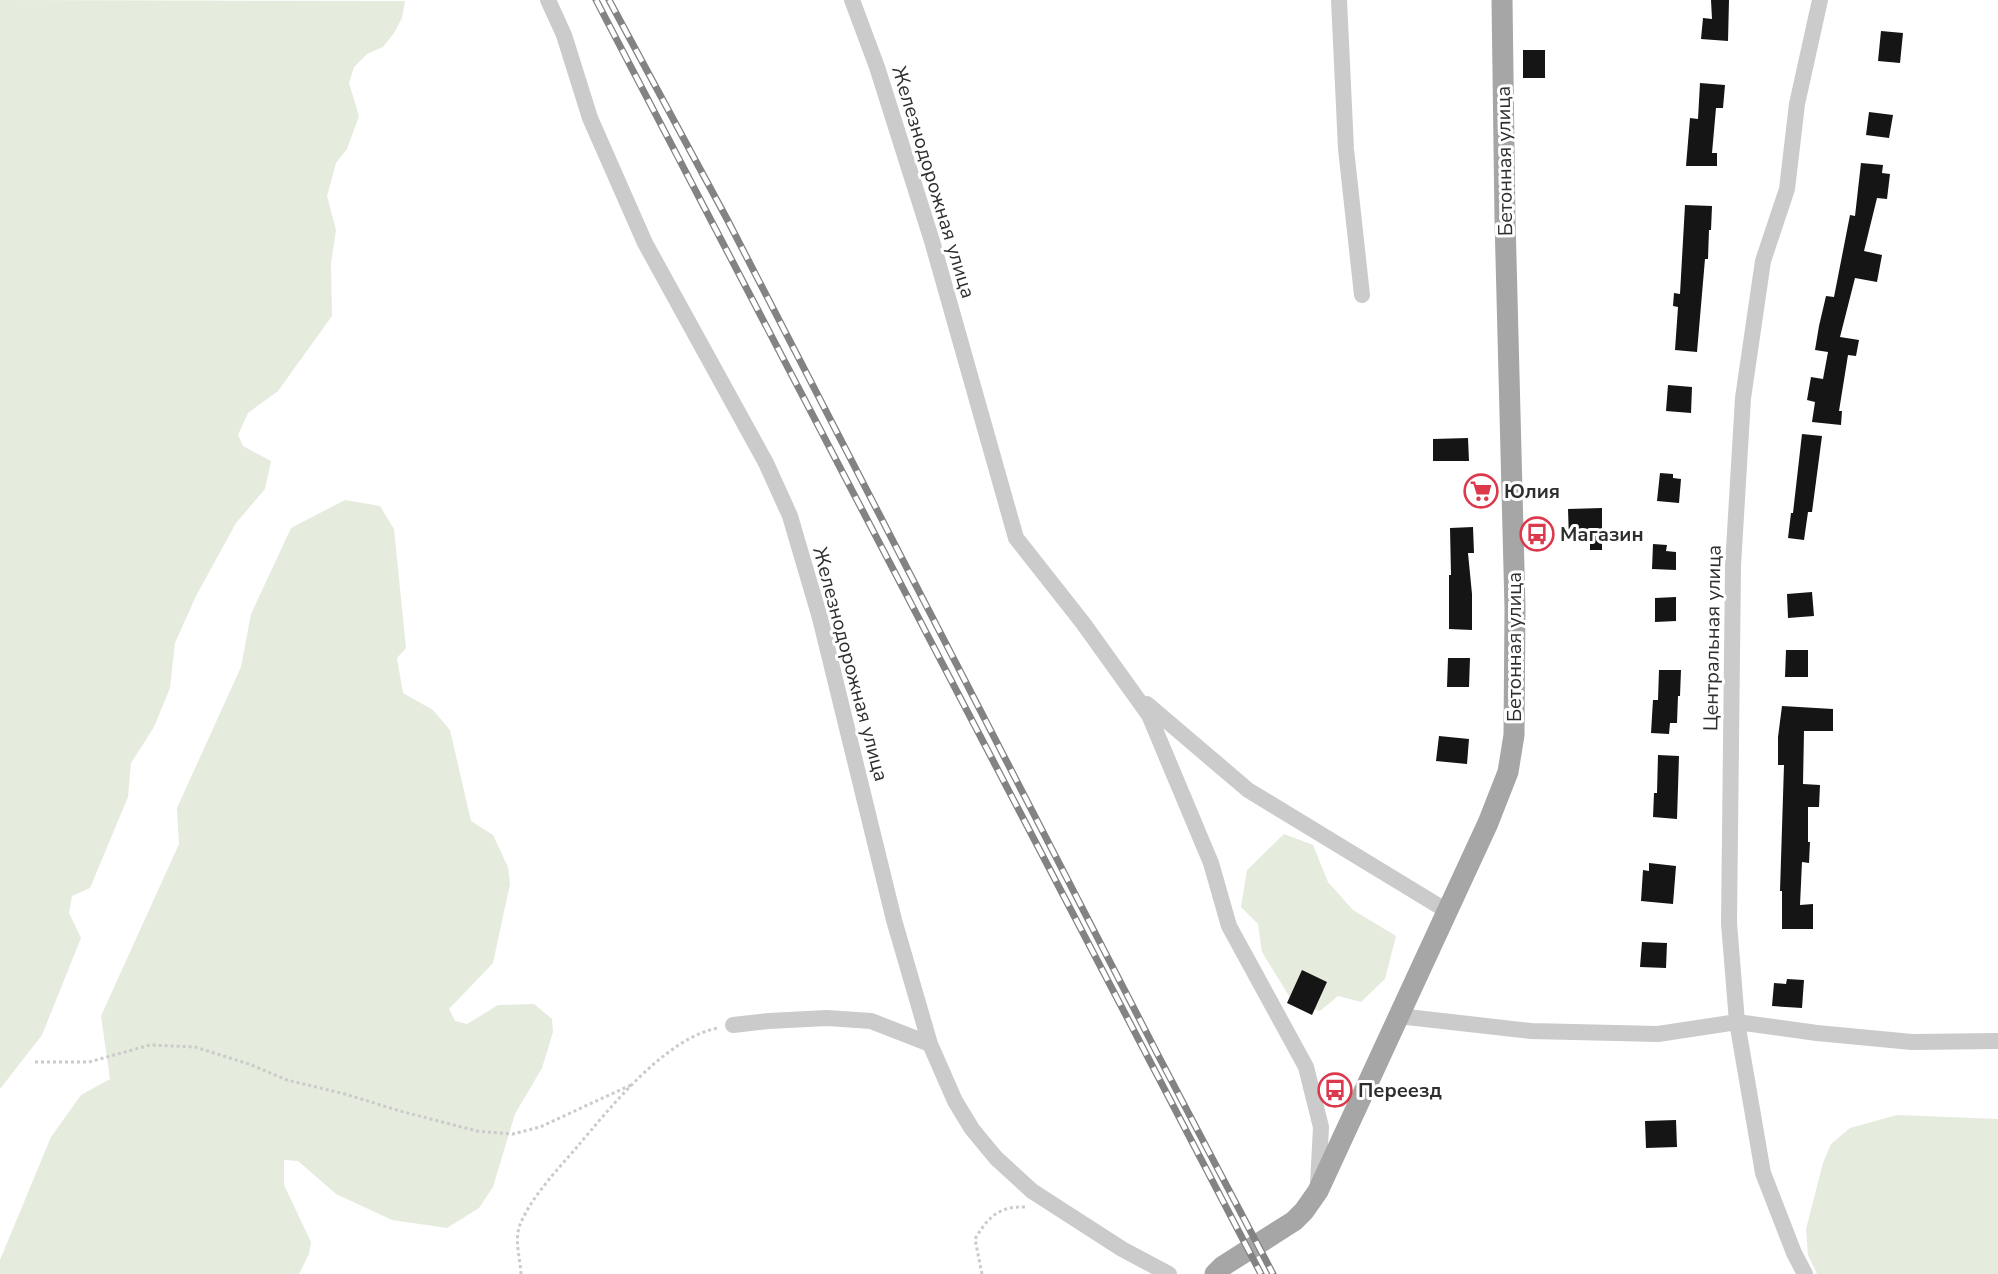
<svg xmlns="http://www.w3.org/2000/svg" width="1998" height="1274" font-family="'Nunito Sans',sans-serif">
<rect width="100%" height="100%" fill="#fff"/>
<path fill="#e5ebdd" d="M 0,0 L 405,1 L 402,18 L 394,33 L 383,47 L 367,54 L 354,67 L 349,83 L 359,116 L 347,149 L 336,163 L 327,196 L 336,230 L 331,264 L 332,316 L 278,391 L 248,413 L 238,435 L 243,446 L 271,461 L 265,489 L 236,523 L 196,596 L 175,643 L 170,688 L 154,727 L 131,763 L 128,797 L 90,888 L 72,896 L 69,913 L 81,938 L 42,1035 L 0,1089 Z
M 345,500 L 380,506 L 394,529 L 406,648 L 397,658 L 403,693 L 433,710 L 450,730 L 471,821 L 493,835 L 508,867 L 510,884 L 493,963 L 449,1009 L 455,1021 L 467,1024 L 498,1005 L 534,1004 L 552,1019 L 553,1032 L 542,1068 L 515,1114 L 493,1187 L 479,1208 L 447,1228 L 392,1220 L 336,1194 L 298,1161 L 284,1160 L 284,1185 L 311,1242 L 309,1254 L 299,1274 L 0,1274 L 0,1260 L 51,1137 L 81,1095 L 110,1079 L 101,1016 L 179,844 L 177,808 L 241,667 L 251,614 L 291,528 Z
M 1284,834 L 1313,845 L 1328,882 L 1353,910 L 1396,936 L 1385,979 L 1361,1002 L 1338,996 L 1320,1011 L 1294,1004 L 1262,952 L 1258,924 L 1241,907 L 1247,870 Z
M 1897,1115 L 1998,1119 L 1998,1274 L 1817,1274 L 1808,1255 L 1806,1229 L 1823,1163 L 1831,1144 L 1850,1128 Z"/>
<path fill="#151515" d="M 1711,0 L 1729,0 L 1728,41 L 1701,39 L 1703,18 L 1712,19 Z
M 1881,31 L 1903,33 L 1900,63 L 1878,61 Z
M 1523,50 L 1545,50 L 1545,78 L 1523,78 Z
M 1700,83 L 1725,85 L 1723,108 L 1716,108 L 1712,153 L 1717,153 L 1717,166 L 1686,166 L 1690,118 L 1698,119 Z
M 1869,112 L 1893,115 L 1889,138 L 1866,135 Z
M 1861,163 L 1883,165 L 1882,173 L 1890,174 L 1887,199 L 1877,198 L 1864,251 L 1882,255 L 1877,282 L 1855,278 L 1840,337 L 1859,340 L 1856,356 L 1848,355 L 1839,411 L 1842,411 L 1841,425 L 1812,422 L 1815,402 L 1807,400 L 1811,377 L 1823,379 L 1828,352 L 1815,350 L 1819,326 L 1826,296 L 1834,297 L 1850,215 L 1855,216 Z
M 1685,205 L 1712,206 L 1711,230 L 1709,230 L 1708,259 L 1705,259 L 1697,352 L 1675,350 L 1678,307 L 1673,306 L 1674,293 L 1680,294 Z
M 1668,385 L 1692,387 L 1691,413 L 1666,411 Z
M 1802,434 L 1822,436 L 1812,512 L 1808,512 L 1804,540 L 1788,538 L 1791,513 L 1793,513 Z
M 1468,438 L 1469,461 L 1433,461 L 1433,439 Z
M 1660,473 L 1673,474 L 1673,478 L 1681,479 L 1679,503 L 1657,501 Z
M 1473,478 L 1488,478 L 1488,500 L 1472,499 Z
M 1602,508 L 1602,550 L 1590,550 L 1590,540 L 1569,540 L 1568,509 Z
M 1473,527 L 1474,553 L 1468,553 L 1472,594 L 1472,630 L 1449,629 L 1449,575 L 1451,575 L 1450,528 Z
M 1653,544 L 1667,545 L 1666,551 L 1676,552 L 1676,570 L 1652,569 Z
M 1812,592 L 1814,616 L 1788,618 L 1787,594 Z
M 1676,597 L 1676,621 L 1655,622 L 1655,598 Z
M 1786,650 L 1808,650 L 1808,677 L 1785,677 Z
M 1448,658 L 1470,658 L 1469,687 L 1447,687 Z
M 1659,670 L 1681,670 L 1680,696 L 1678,696 L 1677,723 L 1670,723 L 1669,734 L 1651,733 L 1653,700 L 1658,700 Z
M 1782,706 L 1833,709 L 1833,731 L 1804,731 L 1803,784 L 1820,785 L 1819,807 L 1808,807 L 1808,842 L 1810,842 L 1809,863 L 1802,862 L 1800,905 L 1813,904 L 1813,929 L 1782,929 L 1782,891 L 1780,891 L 1784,765 L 1778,765 L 1778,737 Z
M 1439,736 L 1469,739 L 1467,764 L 1436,761 Z
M 1658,755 L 1679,756 L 1677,819 L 1653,817 L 1654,793 L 1657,793 Z
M 1649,863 L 1676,866 L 1673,904 L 1641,901 L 1643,870 L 1649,871 Z
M 1642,942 L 1667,943 L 1666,968 L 1640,967 Z
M 1302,970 L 1327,982 L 1312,1015 L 1287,1003 Z
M 1787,979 L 1804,980 L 1802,1008 L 1772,1006 L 1774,983 L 1786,984 Z
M 1676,1120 L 1677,1147 L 1646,1148 L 1645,1121 Z"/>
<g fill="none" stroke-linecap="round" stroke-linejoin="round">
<path stroke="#cbcbcb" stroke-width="3" stroke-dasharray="3 3" stroke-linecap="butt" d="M 35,1062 L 89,1062 L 150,1045 L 195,1047 L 249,1064 L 287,1080 L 345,1094 L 400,1111 L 477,1131 L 513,1134 L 540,1127 L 631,1085
M 521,1274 C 520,1256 513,1237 522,1220 C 535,1193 557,1170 577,1147 C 610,1108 665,1038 718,1028
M 982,1274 L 975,1239 C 988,1217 999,1206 1025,1207"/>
<path stroke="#cbcbcb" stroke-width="16" d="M 548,0 L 564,35 L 590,118 L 645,243 L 766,463 L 790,516 L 820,618 L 894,920 L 930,1044 L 955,1101 L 972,1129 L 996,1158 L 1032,1191 L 1122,1249 L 1169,1274
M 852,0 L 877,67 L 932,241 L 1016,538 L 1083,623 L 1149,715 L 1211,863 L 1229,926 L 1306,1067 L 1321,1127 L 1318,1185
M 1339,0 L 1346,149 L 1362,295
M 1147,704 L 1248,790 L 1447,911
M 1398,1016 L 1531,1031 L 1658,1034 L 1737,1022 L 1817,1033 L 1912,1042 L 1998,1041
M 733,1025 L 769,1021 L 827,1018 L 871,1021 L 930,1044
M 1805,1274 L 1794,1253 L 1763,1173 L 1737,1022 L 1729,923 L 1733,566 L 1743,398 L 1763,261 L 1787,189 L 1797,104 L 1820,0"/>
<path stroke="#a6a6a6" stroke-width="21" d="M 1215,1274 L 1223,1266 L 1294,1221 L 1304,1211 L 1318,1191 L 1488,823 L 1508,772 L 1514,735 L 1515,608 L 1505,219 L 1502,0"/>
<g stroke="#838383" stroke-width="7">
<path id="rail" d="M 596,0 L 1261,1274
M 609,0 L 727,219 L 1158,1055 L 1273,1274"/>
</g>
<use href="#rail" stroke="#fff" stroke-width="4.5" stroke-dasharray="14" stroke-linecap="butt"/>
</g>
<defs>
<g id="supermarket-ring" transform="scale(1.725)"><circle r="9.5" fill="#fff" stroke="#dc3a4c" stroke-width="1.5"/><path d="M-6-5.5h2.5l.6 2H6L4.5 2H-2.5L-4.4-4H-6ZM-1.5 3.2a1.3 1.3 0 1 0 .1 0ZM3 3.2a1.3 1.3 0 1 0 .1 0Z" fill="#dc3a4c"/></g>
<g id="bus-ring" transform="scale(1.725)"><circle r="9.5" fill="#fff" stroke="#dc3a4c" stroke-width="1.5"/><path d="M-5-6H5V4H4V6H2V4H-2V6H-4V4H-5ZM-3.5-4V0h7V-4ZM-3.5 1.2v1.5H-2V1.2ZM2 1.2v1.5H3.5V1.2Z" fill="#dc3a4c"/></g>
</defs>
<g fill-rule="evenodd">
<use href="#supermarket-ring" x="1481" y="491"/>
<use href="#bus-ring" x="1537" y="534"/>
<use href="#bus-ring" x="1335" y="1090"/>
</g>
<g text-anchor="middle" stroke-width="6" stroke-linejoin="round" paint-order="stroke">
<g font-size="20" fill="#2e2e2e" stroke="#fff">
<text transform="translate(1504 161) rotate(-91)" y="7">Бетонная улица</text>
<text transform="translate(934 182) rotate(73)" y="7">Железнодорожная улица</text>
<text transform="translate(1712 638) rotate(-89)" y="7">Центральная улица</text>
<text transform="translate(1514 647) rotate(-90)" y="7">Бетонная улица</text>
<text transform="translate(851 664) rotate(75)" y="7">Железнодорожная улица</text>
</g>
<g font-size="20" font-weight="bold" fill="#2e2e2e" stroke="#fff" text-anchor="start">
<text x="1504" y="498">Юлия</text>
<text x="1560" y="541">Магазин</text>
<text x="1358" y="1097">Переезд</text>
</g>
</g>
</svg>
